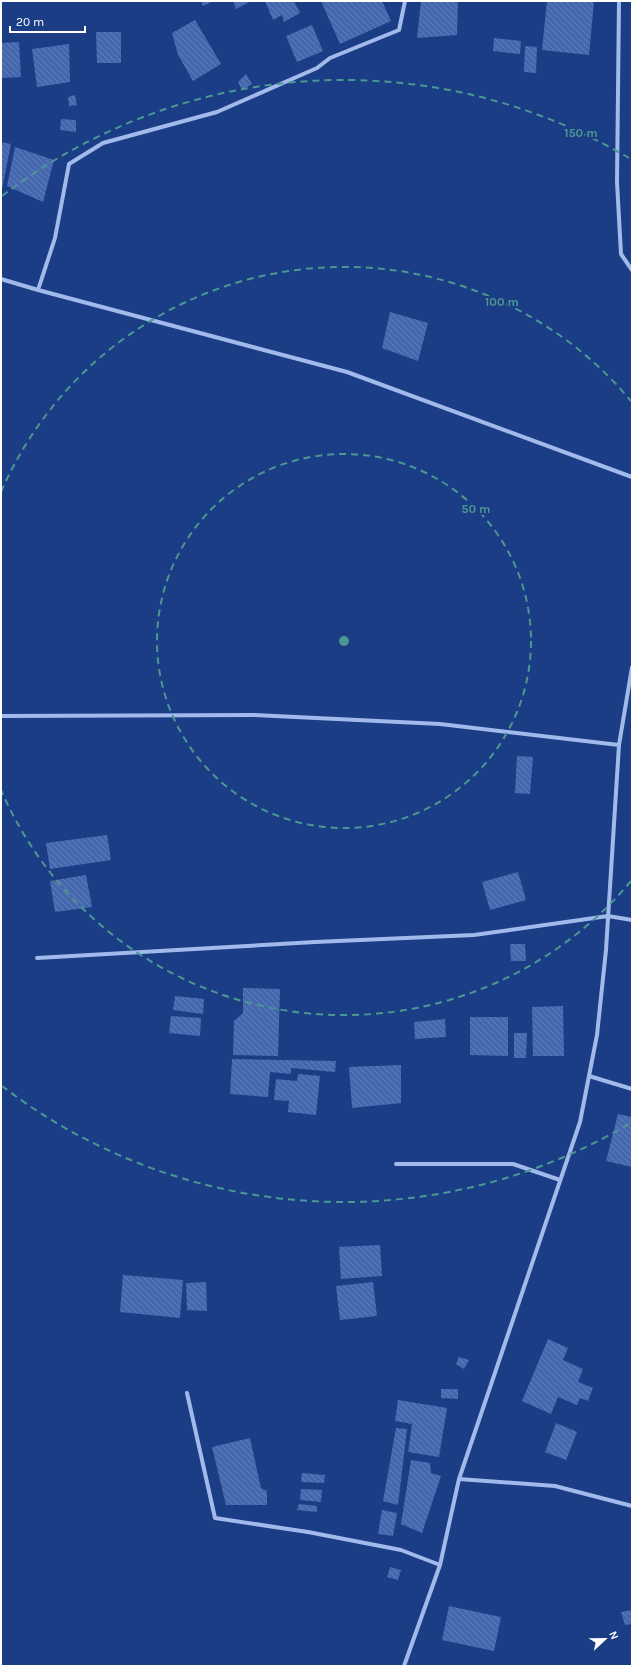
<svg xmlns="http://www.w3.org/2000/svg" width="633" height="1667" font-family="Karla,sans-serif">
<defs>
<pattern id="building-back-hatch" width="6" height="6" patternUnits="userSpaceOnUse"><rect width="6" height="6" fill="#4467ae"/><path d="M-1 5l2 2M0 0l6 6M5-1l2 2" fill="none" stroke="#607eba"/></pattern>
</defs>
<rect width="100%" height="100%" fill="#1b3d85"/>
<path fill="url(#building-back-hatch)" d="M 201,1 L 214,1 L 203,6 Z
M 233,1 L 251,1 L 236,9 Z
M 265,1 L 294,1 L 300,13 L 284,22 L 282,15 L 273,20 Z
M 321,1 L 382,1 L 391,21 L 340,44 Z
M 421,1 L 458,1 L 457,35 L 417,38 Z
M 547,1 L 594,1 L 589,55 L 542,50 Z
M 195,20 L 221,64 L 193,81 L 178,55 L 172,33 Z
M 312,25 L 323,51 L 297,62 L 286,36 Z
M 96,32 L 121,32 L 121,63 L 97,63 Z
M 494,38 L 521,41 L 520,54 L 493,51 Z
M 19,42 L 21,77 L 1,78 L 1,43 Z
M 69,44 L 70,82 L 37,87 L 32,49 Z
M 525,46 L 537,47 L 536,73 L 524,72 Z
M 246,74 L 252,84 L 242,90 L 238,82 Z
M 75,95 L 77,105 L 69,106 L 68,97 Z
M 61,119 L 76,120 L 76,132 L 60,130 Z
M 1,142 L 11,144 L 2,189 L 1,189 Z
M 15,147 L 54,160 L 43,202 L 7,186 Z
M 390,312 L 428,323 L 418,361 L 382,348 Z
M 517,756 L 533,757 L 530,794 L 515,793 Z
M 107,835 L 111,860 L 50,869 L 46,843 Z
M 518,872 L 526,900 L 490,910 L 482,882 Z
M 86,875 L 92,907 L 55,912 L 50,881 Z
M 510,944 L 525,944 L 526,961 L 511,961 Z
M 243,988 L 280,989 L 278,1056 L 233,1055 L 234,1021 L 243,1013 Z
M 175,996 L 204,999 L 203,1014 L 173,1010 Z
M 563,1006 L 564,1056 L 533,1056 L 532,1007 Z
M 171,1016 L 201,1018 L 200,1036 L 169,1033 Z
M 470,1017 L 508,1017 L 508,1056 L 470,1055 Z
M 445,1019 L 446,1037 L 415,1039 L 414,1022 Z
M 514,1033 L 527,1033 L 526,1058 L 514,1058 Z
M 232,1059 L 336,1061 L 335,1072 L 291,1068 L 291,1074 L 270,1072 L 268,1097 L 230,1094 Z
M 401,1065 L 401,1103 L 352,1108 L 349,1067 Z
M 298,1074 L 320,1076 L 316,1115 L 288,1112 L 289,1101 L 274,1100 L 276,1079 L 297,1081 Z
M 618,1114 L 632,1117 L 632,1167 L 606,1161 Z
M 380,1245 L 382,1276 L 341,1279 L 339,1247 Z
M 123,1275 L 183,1280 L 180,1318 L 120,1312 Z
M 206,1282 L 207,1311 L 187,1310 L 186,1283 Z
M 373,1282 L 377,1316 L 340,1320 L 336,1286 Z
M 548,1339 L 568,1348 L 563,1360 L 583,1369 L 578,1382 L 593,1388 L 588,1401 L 580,1398 L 577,1405 L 558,1397 L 551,1414 L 522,1401 Z
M 459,1357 L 469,1360 L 464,1369 L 456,1364 Z
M 441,1389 L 458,1389 L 458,1399 L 441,1398 Z
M 398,1400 L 447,1408 L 439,1457 L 408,1452 L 412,1424 L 395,1421 Z
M 556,1423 L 577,1432 L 566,1460 L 545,1452 Z
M 396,1428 L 407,1429 L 398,1505 L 383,1501 Z
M 250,1438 L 261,1488 L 267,1491 L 267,1505 L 226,1505 L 212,1447 Z
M 411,1460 L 430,1463 L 431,1473 L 441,1476 L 422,1533 L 401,1524 Z
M 302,1473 L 325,1475 L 324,1483 L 301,1482 Z
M 301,1489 L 322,1490 L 321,1502 L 300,1500 Z
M 299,1504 L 317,1506 L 317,1512 L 297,1510 Z
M 382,1510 L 397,1513 L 393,1536 L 378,1534 Z
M 390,1567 L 401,1570 L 398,1580 L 387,1577 Z
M 449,1606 L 501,1617 L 494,1651 L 442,1640 Z
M 632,1610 L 632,1624 L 625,1625 L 621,1612 Z"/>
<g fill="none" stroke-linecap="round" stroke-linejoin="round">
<path stroke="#a2baeb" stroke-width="4" d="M 619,1 L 617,182 L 621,254 L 632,270
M 1,279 L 38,290 L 347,372 L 632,477
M 38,290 L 55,238 L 69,164 L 103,143 L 217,112 L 317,68 L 330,58 L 399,30 L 405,1
M 1,716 L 254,715 L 440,724 L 619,745
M 37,958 L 315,942 L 474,935 L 608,916 L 632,920
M 589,1076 L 632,1089
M 396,1164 L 513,1164 L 560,1180
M 187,1393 L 215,1518 L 308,1532 L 401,1550 L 440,1565
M 459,1479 L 555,1486 L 632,1506
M 404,1666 L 440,1565 L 459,1479 L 580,1122 L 597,1035 L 606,950 L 619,745 L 632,667"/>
</g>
<g fill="none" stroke="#4b9892" stroke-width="2" stroke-dasharray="7 5">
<circle cx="344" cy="641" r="187"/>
<path d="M631 881A374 374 0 0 1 1 790M1 492A374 374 0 0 1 631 401"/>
<path d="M629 1124A561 561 0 0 1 2 1086M2 196A561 561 0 0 1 629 158"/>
</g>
<circle cx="344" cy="641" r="6" fill="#4b9892" stroke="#1b3d85" stroke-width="2"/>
<g font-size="12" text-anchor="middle" font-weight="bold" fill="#4b9892" stroke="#1b3d85" stroke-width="4" stroke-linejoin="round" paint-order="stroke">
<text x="581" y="137">150 m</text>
<text x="502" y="306">100 m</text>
<text x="476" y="513">50 m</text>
</g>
<rect width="633" height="1667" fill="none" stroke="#ffffff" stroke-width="4"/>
<g transform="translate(605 1639) rotate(68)" stroke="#1b3d85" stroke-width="3" paint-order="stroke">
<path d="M0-3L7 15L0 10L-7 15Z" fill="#ffffff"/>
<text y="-6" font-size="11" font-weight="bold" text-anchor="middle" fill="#ffffff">N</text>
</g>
<path d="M10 26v6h75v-6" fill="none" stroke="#ffffff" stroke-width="2"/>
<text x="16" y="26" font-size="12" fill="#ffffff" stroke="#1b3d85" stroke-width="3" paint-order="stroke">20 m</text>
</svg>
